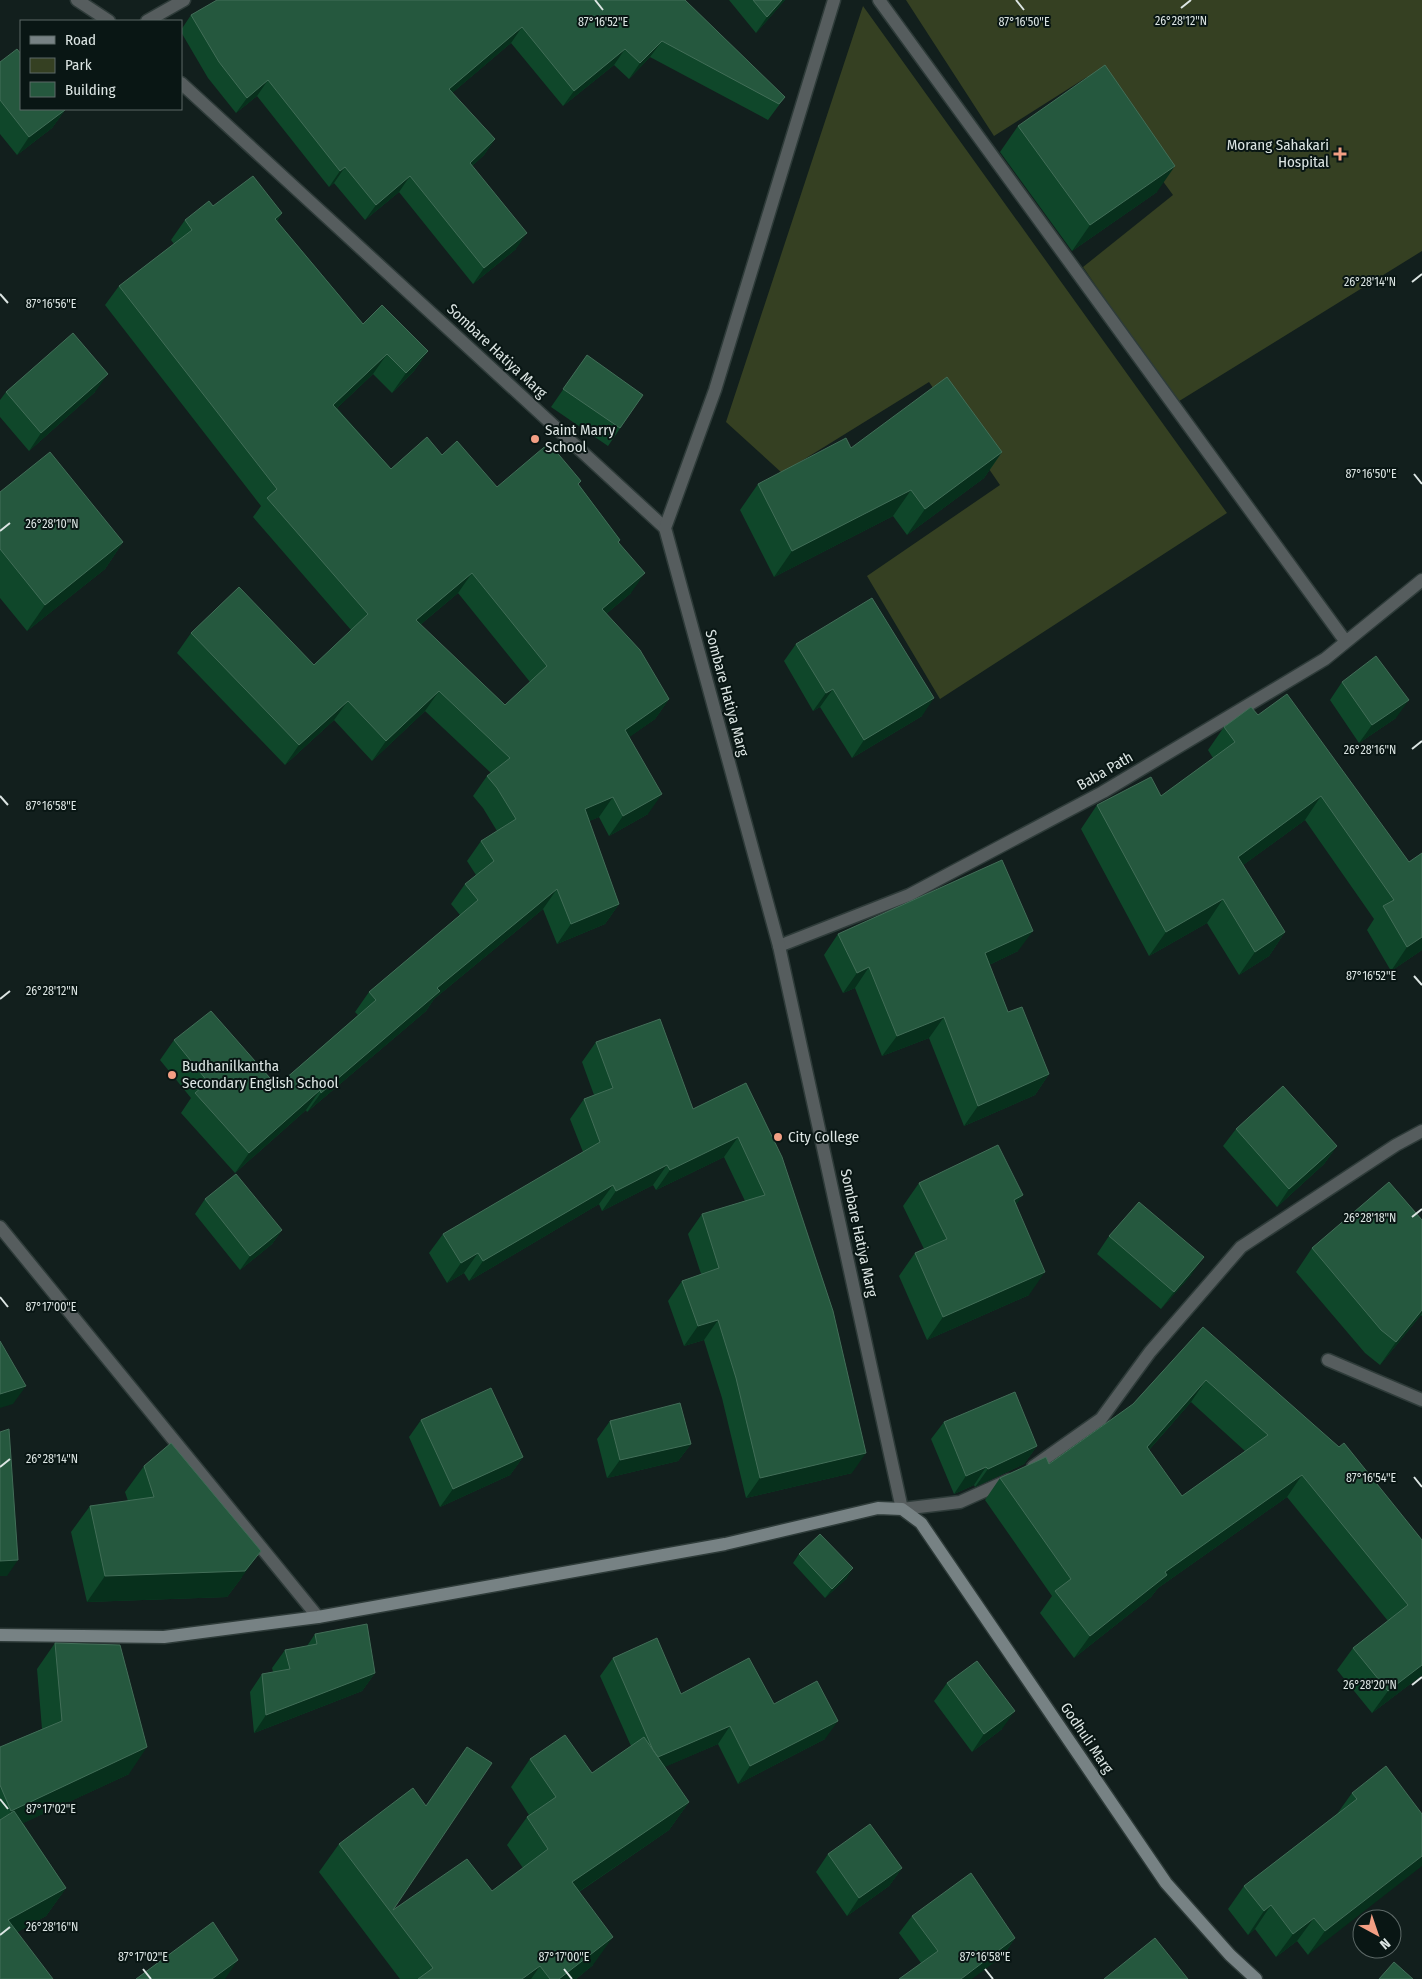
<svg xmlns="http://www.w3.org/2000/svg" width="1422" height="1979" font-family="'Fira Sans Condensed',sans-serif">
<rect width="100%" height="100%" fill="#121f1d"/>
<path fill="#354022" d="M 906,0 L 1422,0 L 1422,251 L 1176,403 L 1083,267 L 1173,195 L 1087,77 L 994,136 Z
M 863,6 L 1227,513 L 940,699 L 867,576 L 1000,485 L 929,382 L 782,473 L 726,422 Z"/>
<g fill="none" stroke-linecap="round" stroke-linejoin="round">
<g stroke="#2e3b39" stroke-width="15">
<path id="minor" d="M 77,0 L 109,21
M 879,0 L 1346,642
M 147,21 L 184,0
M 181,83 L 665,528
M 779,946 L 909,895 L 1103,792 L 1325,659 L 1422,580
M 0,1227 L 318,1617
M 1328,1360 L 1422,1400
M 1033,1467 L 1101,1419 L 1150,1352 L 1241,1247 L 1396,1145 L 1422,1131
M 902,1509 L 960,1502 L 1009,1480"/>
</g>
<g stroke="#2e3b39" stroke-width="15">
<path id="tertiary" d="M 834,0 L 715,390 L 665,528 L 779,946 L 902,1509"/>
</g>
<g stroke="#2e3b39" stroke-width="15">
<path id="secondary" d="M 0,1635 L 164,1637 L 318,1617 L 725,1544 L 878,1508 L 902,1509 L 921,1523 L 1166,1883 L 1230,1955 L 1256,1979"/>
</g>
<use href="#minor" stroke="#565d5e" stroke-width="12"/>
<use href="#tertiary" stroke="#565d5e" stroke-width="12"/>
<use href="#secondary" stroke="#778284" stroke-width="12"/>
</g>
<path fill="#0f472a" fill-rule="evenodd" d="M 685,0 L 785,97 L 768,120 L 650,57 L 629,79 L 614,65 L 563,106 L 511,43 L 452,93 L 495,139 L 484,155 L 472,166 L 516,249 L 473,284 L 399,192 L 365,220 L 334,183 L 329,187 L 257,96 L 236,113 L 208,78 L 181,32 L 181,30 L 191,15 Z
M 729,0 L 785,0 L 756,33 Z
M 0,62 L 65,110 L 52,128 L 17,155 L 0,134 Z
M 1018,126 L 1157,192 L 1072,251 L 1000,152 Z
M 213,206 L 282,213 L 277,221 L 363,324 L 428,351 L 414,371 L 392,393 L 373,374 L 337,408 L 391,469 L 442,455 L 497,487 L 579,485 L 620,540 L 619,542 L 631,593 L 606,614 L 669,699 L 655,719 L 629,737 L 648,814 L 609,836 L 599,817 L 589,821 L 619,904 L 605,924 L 557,944 L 543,909 L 434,999 L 426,1011 L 307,1112 L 306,1110 L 235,1173 L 181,1113 L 191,1098 L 160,1060 L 174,1040 L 277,1086 L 358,1015 L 355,1012 L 369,992 L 460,915 L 451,904 L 465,884 L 476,875 L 467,861 L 481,841 L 497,831 L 483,808 L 473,796 L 487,776 L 491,773 L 425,711 L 372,761 L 334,720 L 285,765 L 177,653 L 191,633 L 314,665 L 351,630 L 253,517 L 261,506 L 105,305 L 119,286 L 174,244 L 171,240 L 185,220 ZM 458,593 L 530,682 L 505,705 L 420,625 Z
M 587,355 L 643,395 L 608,446 L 551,407 Z
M 6,392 L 95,392 L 29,451 L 0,417 L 0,400 Z
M 851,448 L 1002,452 L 984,478 L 907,535 L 893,516 L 774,577 L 740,510 L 758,484 Z
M 0,492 L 123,542 L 105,569 L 27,631 L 0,598 Z
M 796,644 L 922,716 L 852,758 L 820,707 L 813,711 L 784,661 Z
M 1342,682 L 1396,718 L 1359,743 L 1330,700 Z
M 1258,715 L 1409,862 L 1422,853 L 1422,950 L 1391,971 L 1367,930 L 1374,919 L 1305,820 L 1243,865 L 1285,932 L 1269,956 L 1239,975 L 1207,923 L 1149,956 L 1081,829 L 1097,805 L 1161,796 L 1213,758 L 1208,750 L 1224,727 Z
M 838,934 L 1018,951 L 989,965 L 1008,1012 L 1049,1074 L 1035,1095 L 964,1126 L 929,1038 L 882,1056 L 855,988 L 843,993 L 824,955 Z
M 596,1042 L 693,1109 L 746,1083 L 852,1473 L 746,1498 L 722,1398 L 704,1340 L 684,1346 L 668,1301 L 682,1281 L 701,1274 L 688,1234 L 702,1214 L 745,1201 L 724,1157 L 656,1190 L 653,1185 L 602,1211 L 599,1204 L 469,1281 L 464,1273 L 447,1283 L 429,1253 L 443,1234 L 583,1152 L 570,1119 L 584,1099 L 594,1095 L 582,1062 Z
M 1236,1129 L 1337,1146 L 1324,1164 L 1277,1207 L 1223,1146 Z
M 919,1183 L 1016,1205 L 1029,1295 L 927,1340 L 899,1276 L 915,1253 L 924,1249 L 903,1206 Z
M 205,1199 L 282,1230 L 272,1244 L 240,1270 L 195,1214 Z
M 1422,1220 L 1422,1316 L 1421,1315 L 1380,1365 L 1365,1353 L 1296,1272 L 1312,1248 Z
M 1109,1236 L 1191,1275 L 1161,1309 L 1097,1254 Z
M 1203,1327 L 1422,1540 L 1422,1675 L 1372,1713 L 1337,1670 L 1353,1648 L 1388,1621 L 1287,1497 L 1158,1588 L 1151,1597 L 1074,1658 L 1040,1613 L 1052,1596 L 985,1500 L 1000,1478 L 1049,1464 L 1133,1404 ZM 1191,1402 L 1245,1451 L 1182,1496 L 1149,1450 Z
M 421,1420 L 523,1457 L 510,1475 L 440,1507 L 409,1437 Z
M 610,1421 L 691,1444 L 678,1461 L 607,1478 L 597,1439 Z
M 944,1422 L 1037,1446 L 1024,1464 L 975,1487 L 974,1485 L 954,1494 L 931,1439 Z
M 144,1466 L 242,1577 L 227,1597 L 87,1602 L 71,1532 L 90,1506 L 128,1501 L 125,1492 Z
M 799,1554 L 847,1578 L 825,1598 L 793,1563 Z
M 315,1634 L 375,1673 L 362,1691 L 254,1733 L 250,1692 L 262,1674 L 273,1672 L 272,1668 L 285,1650 L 307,1646 Z
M 55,1643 L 129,1774 L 23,1823 L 66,1888 L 46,1916 L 17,1932 L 0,1979 L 0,1747 L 42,1729 L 37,1669 Z
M 613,1658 L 681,1694 L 774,1704 L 825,1739 L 738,1784 L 718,1744 L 664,1767 L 689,1802 L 669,1830 L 579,1892 L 593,1965 L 576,1979 L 400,1979 L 319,1872 L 339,1844 L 393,1910 L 492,1891 L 523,1868 L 507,1845 L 527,1817 L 529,1815 L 511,1787 L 530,1759 L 592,1773 L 631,1746 L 600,1676 Z
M 947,1683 L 1002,1729 L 972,1752 L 934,1701 Z
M 1352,1793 L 1422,1814 L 1308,1955 L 1297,1941 L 1276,1957 L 1255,1929 L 1248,1935 L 1228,1909 L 1244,1886 L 1337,1814 Z
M 828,1854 L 902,1868 L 889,1886 L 847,1916 L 816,1872 Z
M 912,1916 L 1015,1938 L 1003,1956 L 921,1963 L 899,1933 Z"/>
<path fill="#07301c" d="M 782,0 L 785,0 L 756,33 L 767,17 Z
M 522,27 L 511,43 L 438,105 L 449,89 Z
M 662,41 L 650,57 L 629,79 L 640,63 Z
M 625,49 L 614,65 L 563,106 L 574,91 Z
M 268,80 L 257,96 L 236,113 L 247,98 Z
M 65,110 L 52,128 L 17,155 L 29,137 Z
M 495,139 L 484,155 L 459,178 L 470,163 Z
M 1175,166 L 1157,192 L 1072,251 L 1090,225 Z
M 345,167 L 334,183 L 329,187 L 340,171 Z
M 410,176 L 399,192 L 365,220 L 376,205 Z
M 282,213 L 268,233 L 275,219 Z
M 527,233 L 516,249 L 473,284 L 484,268 Z
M 428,351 L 414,371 L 392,393 L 406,373 Z
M 387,354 L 373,374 L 319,425 L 333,405 Z
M 108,374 L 95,392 L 29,451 L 41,433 Z
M 1002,452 L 984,478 L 907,535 L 925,509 Z
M 911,490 L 893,516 L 774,577 L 792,551 Z
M 123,542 L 105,569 L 27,631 L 45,605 Z
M 472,573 L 458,593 L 402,640 L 416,620 Z
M 645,573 L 631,593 L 588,629 L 602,609 Z
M 833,689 L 820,707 L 813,711 L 826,693 Z
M 439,691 L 425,711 L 372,761 L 386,741 Z
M 934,698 L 922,716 L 852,758 L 864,740 Z
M 669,699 L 655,719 L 611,750 L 625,730 Z
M 1409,700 L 1396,718 L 1359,743 L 1372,725 Z
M 348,701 L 334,720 L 285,765 L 299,745 Z
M 662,794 L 648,814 L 609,836 L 623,816 Z
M 1321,796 L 1305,820 L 1221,881 L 1238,857 Z
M 613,797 L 599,817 L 571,829 L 585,809 Z
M 557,889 L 543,909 L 434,999 L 426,1011 L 307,1112 L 321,1093 L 437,988 Z
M 1223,899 L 1207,923 L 1149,956 L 1166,932 Z
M 619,904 L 605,924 L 557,944 L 571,924 Z
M 1033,931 L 1018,951 L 970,974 L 985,953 Z
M 1285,932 L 1269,956 L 1239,975 L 1255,952 Z
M 1422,937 L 1422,950 L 1391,971 L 1407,947 Z
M 869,967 L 855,988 L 843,993 L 857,973 Z
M 944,1017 L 929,1038 L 882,1056 L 897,1036 Z
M 1049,1074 L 1035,1095 L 964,1126 L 978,1106 Z
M 320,1090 L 306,1110 L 235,1173 L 249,1153 Z
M 738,1137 L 724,1157 L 656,1190 L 670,1170 Z
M 1337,1146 L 1324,1164 L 1277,1207 L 1289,1189 Z
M 667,1165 L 653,1185 L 602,1211 L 616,1191 Z
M 613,1185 L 599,1204 L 469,1281 L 483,1261 Z
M 1023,1195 L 1007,1218 L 1014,1200 Z
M 282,1230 L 272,1244 L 240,1270 L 250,1256 Z
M 478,1253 L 464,1273 L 447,1283 L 461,1263 Z
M 1204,1257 L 1191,1275 L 1161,1309 L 1174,1292 Z
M 1045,1272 L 1029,1295 L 927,1340 L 943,1317 Z
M 1422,1310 L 1422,1313 L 1421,1315 L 1380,1365 L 1396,1342 Z
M 718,1320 L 704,1340 L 684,1346 L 698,1326 Z
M 1206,1380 L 1191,1402 L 1132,1469 L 1147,1447 Z
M 26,1386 L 13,1404 L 0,1408 L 0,1394 Z
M 691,1444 L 678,1461 L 607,1478 L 620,1460 Z
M 1037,1446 L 1024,1464 L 975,1487 L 988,1469 Z
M 866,1453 L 852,1473 L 746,1498 L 760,1478 Z
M 523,1457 L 510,1475 L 440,1507 L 453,1489 Z
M 986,1467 L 974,1485 L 954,1494 L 966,1476 Z
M 1302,1475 L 1287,1497 L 1158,1588 L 1151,1597 L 1074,1658 L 1090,1636 L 1165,1572 Z
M 261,1551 L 242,1577 L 227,1597 L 87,1602 L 105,1576 Z
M 18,1560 L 7,1576 L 0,1576 L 0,1561 Z
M 853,1568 L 847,1578 L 825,1598 L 832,1589 Z
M 1422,1665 L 1422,1675 L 1372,1713 L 1388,1691 Z
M 375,1673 L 362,1691 L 254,1733 L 266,1715 Z
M 1015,1711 L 1002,1729 L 972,1752 L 984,1734 Z
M 838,1721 L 825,1739 L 738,1784 L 750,1766 Z
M 730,1726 L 718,1744 L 644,1776 L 656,1758 Z
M 147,1747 L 129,1774 L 0,1834 L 0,1827 L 11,1811 Z
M 689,1802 L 669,1830 L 552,1910 L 572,1882 Z
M 1422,1856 L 1422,1866 L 1308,1955 L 1325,1931 Z
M 902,1868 L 889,1886 L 847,1916 L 859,1898 Z
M 66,1888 L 46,1916 L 0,1942 L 8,1920 Z
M 1271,1905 L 1255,1929 L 1248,1935 L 1264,1911 Z
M 1314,1918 L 1297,1941 L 1276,1957 L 1293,1934 Z
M 613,1937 L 593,1965 L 576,1979 L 559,1979 Z
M 1015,1938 L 1003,1956 L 972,1979 L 961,1979 Z
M 238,1960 L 225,1979 L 212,1979 Z
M 540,1966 L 531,1979 L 522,1979 Z"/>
<path fill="#25583e" stroke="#426e58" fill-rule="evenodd" d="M 217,0 L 685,0 L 785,97 L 779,104 L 662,41 L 640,63 L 625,49 L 574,91 L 522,27 L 449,89 L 495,139 L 470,163 L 527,233 L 484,268 L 410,176 L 376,205 L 345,167 L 340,171 L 268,80 L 247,98 L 219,62 L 191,15 Z
M 753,0 L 782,0 L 767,17 Z
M 17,49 L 21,54 L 21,109 L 64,109 L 65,110 L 29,137 L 0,100 L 0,62 Z
M 1105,65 L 1175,166 L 1090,225 L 1018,126 Z
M 253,176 L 282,213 L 275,219 L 363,324 L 382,305 L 428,351 L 406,373 L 387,354 L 333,405 L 391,469 L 427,437 L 442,455 L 457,441 L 497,487 L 549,443 L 581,481 L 578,484 L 620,540 L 618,542 L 645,573 L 602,609 L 640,650 L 669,699 L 625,730 L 662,794 L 623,816 L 613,797 L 585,809 L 619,904 L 571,924 L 557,889 L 437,988 L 440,991 L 321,1093 L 320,1090 L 249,1153 L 195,1093 L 208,1082 L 174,1040 L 211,1011 L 277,1086 L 376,1000 L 369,992 L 478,900 L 465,884 L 494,861 L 481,841 L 516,819 L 497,788 L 487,776 L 510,758 L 439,691 L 386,741 L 348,701 L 299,745 L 191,633 L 239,587 L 314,665 L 368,614 L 267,498 L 277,489 L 119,286 L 192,230 L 185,220 L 209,201 L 213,206 ZM 472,573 L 547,666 L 505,705 L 416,620 Z
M 73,333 L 108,374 L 41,433 L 6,392 Z
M 587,355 L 643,395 L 620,428 L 563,389 Z
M 947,377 L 1002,452 L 925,509 L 911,490 L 792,551 L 758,484 L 846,438 L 851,448 Z
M 50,452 L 123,542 L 45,605 L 0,549 L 0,492 Z
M 872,598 L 934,698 L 864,740 L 833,689 L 826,693 L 796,644 Z
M 1376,656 L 1409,700 L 1372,725 L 1342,682 Z
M 1287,694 L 1409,862 L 1422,853 L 1422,937 L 1407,947 L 1383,906 L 1394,900 L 1321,796 L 1238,857 L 1285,932 L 1255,952 L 1223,899 L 1166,932 L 1097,805 L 1151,777 L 1161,796 L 1235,742 L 1224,727 L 1251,707 L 1258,715 Z
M 1002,860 L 1033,931 L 985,953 L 1008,1012 L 1022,1007 L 1049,1074 L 978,1106 L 944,1017 L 897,1036 L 869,967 L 857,973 L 838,934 Z
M 660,1019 L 693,1109 L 746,1083 L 782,1157 L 833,1311 L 866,1453 L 760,1478 L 736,1378 L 718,1320 L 698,1326 L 682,1281 L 719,1268 L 702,1214 L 765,1195 L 738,1137 L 670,1170 L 667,1165 L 616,1191 L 613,1185 L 483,1261 L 478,1253 L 461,1263 L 443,1234 L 600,1142 L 584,1099 L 613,1088 L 596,1042 Z
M 1283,1086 L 1337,1146 L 1289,1189 L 1236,1129 Z
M 998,1145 L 1023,1195 L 1014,1200 L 1045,1272 L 943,1317 L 915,1253 L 947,1239 L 919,1183 Z
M 236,1174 L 282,1230 L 250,1256 L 205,1199 Z
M 1389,1182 L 1422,1220 L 1422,1310 L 1396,1342 L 1381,1330 L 1312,1248 Z
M 1139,1202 L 1204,1257 L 1174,1292 L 1109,1236 Z
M 1203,1327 L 1339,1447 L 1344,1443 L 1422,1540 L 1422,1665 L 1388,1691 L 1353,1648 L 1408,1605 L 1302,1475 L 1165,1572 L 1167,1575 L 1090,1636 L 1055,1591 L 1071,1579 L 1000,1478 L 1046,1457 L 1049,1464 L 1133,1404 ZM 1206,1380 L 1268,1435 L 1182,1496 L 1147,1447 Z
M 0,1341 L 26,1386 L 0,1394 Z
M 491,1388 L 523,1457 L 453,1489 L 421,1420 Z
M 1015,1392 L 1037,1446 L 988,1469 L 986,1467 L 966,1476 L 944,1422 Z
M 680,1403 L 691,1444 L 620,1460 L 610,1421 Z
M 9,1429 L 18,1560 L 0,1561 L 0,1432 Z
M 171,1443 L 261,1551 L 245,1571 L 105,1576 L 90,1506 L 154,1497 L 144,1466 Z
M 820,1534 L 853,1568 L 832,1589 L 799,1554 Z
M 367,1624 L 375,1673 L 266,1715 L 262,1674 L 290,1669 L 285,1650 L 317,1644 L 315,1634 Z
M 657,1638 L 681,1694 L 749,1658 L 774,1704 L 817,1681 L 838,1721 L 750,1766 L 730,1726 L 658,1757 L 653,1750 L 613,1658 Z
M 55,1643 L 120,1645 L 147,1747 L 11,1811 L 0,1785 L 0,1747 L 62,1721 Z
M 977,1661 L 1015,1711 L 984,1734 L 947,1683 Z
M 565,1735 L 592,1773 L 644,1737 L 689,1802 L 572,1882 L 613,1937 L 559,1979 L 550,1979 L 540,1966 L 522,1979 L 418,1979 L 433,1968 L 339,1844 L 413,1788 L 426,1806 L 467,1747 L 492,1763 L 393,1910 L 467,1859 L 492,1891 L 548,1849 L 527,1817 L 556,1797 L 530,1759 Z
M 1386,1766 L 1422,1814 L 1422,1856 L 1325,1931 L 1314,1918 L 1293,1934 L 1271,1905 L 1264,1911 L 1244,1886 L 1357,1799 L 1352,1793 Z
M 14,1811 L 66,1888 L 8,1920 L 53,1979 L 0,1979 L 0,1820 Z
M 870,1824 L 902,1868 L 859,1898 L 828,1854 Z
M 971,1873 L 1015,1938 L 961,1979 L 899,1979 L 938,1951 L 912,1916 Z
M 213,1922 L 238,1960 L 212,1979 L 136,1979 Z
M 1155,1938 L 1188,1979 L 1104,1979 Z
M 1394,1962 L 1413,1979 L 1379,1979 Z"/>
<path fill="none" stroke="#dce5e3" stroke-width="2" d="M 595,0 L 603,10M 1016,0 L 1024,10M 1181,8 L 1191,0M 1412,282 L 1422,274M 0,294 L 8,303M 1414,474 L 1422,484M 0,531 L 10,523M 1412,749 L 1422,741M 0,796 L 8,805M 1414,976 L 1422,985M 0,999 L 10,991M 1412,1217 L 1422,1209M 0,1297 L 8,1307M 0,1467 L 10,1459M 1414,1477 L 1422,1487M 1412,1685 L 1422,1677M 0,1799 L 8,1809M 0,1935 L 10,1927M 143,1969 L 151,1979M 564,1969 L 572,1979M 985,1969 L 993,1979"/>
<g fill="#f39f84" stroke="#091614" stroke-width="2">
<path d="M1337.5 146.5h5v5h5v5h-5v5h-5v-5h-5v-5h5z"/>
<circle cx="535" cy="439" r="5"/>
<circle cx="172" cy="1075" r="5"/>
<circle cx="778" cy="1137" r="5"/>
</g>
<g text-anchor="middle" stroke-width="4" stroke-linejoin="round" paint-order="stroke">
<g font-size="15" fill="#dce5e3" stroke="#091614" text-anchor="start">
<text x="1329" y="150" text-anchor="end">Morang Sahakari<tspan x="1329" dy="17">Hospital</tspan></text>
<text x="545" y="435">Saint Marry<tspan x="545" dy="17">School</tspan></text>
<text x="182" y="1071">Budhanilkantha<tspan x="182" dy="17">Secondary English School</tspan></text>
<text x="788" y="1142">City College</text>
</g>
<g font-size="15" fill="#dce5e3" stroke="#091614">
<text transform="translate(497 351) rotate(43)" y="5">Sombare Hatiya Marg</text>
<text transform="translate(727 693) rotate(75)" y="5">Sombare Hatiya Marg</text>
<text transform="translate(1105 771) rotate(-30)" y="5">Baba Path</text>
<text transform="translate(859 1233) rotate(78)" y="5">Sombare Hatiya Marg</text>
<text transform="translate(1087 1738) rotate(56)" y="5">Godhuli Marg</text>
</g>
</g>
<g font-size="12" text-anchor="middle" fill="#dce5e3" stroke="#091614" stroke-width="4" stroke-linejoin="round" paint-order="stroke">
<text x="1181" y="25">26°28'12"N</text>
<text x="603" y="26">87°16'52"E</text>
<text x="1024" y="26">87°16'50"E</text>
<text x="1370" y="286">26°28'14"N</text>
<text x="51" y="308">87°16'56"E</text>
<text x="1371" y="478">87°16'50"E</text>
<text x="52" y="528">26°28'10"N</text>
<text x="1370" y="754">26°28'16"N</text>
<text x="51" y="810">87°16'58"E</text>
<text x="1371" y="980">87°16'52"E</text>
<text x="52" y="995">26°28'12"N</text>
<text x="1370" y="1222">26°28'18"N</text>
<text x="51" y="1311">87°17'00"E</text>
<text x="52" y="1463">26°28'14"N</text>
<text x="1371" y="1482">87°16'54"E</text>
<text x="1370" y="1689">26°28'20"N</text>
<text x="51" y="1813">87°17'02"E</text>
<text x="52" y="1931">26°28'16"N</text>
<text x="143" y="1961">87°17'02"E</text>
<text x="564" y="1961">87°17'00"E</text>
<text x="985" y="1961">87°16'58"E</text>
</g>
<rect x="20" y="20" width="162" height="90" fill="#091614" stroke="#5d6967"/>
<rect x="30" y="36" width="25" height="8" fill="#778284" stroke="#5d6967"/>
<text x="65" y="45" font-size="15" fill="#dce5e3">Road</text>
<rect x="30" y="58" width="25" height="15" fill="#354022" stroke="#5d6967"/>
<text x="65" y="70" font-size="15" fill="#dce5e3">Park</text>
<rect x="30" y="82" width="25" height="15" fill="#25583e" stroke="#5d6967"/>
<text x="65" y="95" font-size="15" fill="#dce5e3">Building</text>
<g transform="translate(1377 1934) rotate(140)"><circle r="24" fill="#091614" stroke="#5d6967"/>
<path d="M0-4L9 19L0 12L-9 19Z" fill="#f39f84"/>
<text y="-8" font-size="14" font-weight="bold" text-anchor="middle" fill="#dce5e3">N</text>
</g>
</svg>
